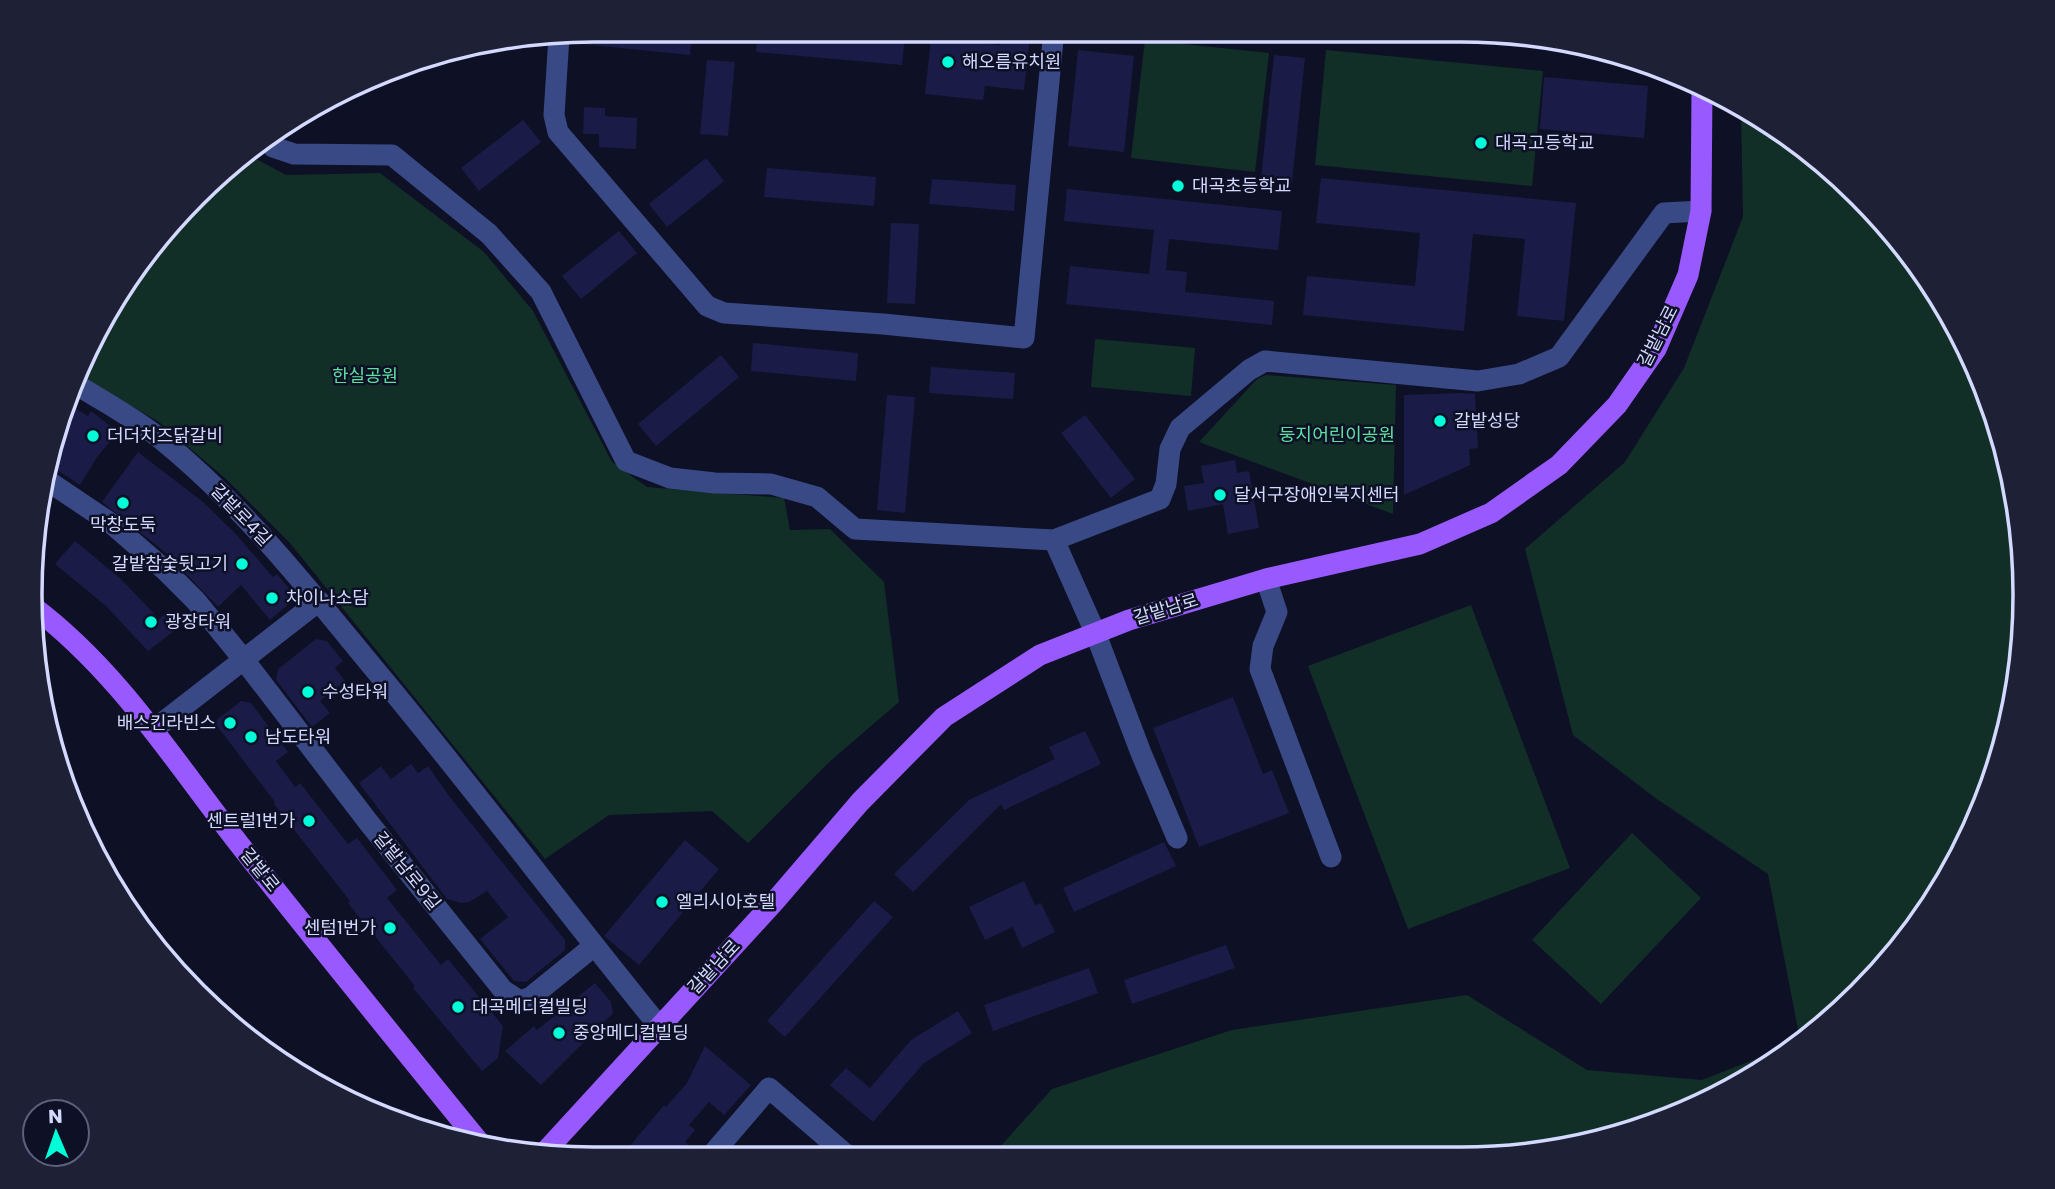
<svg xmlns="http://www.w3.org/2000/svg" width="2055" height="1189" font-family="Poppins,'Noto Sans KR',sans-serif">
<rect width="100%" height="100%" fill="#0e1025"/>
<path fill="#112f27" d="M 1145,40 L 1269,53 L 1255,172 L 1131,158 Z
M 1326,50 L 1543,71 L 1532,186 L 1315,165 Z
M 1741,109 L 1774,125 L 1860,195 L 1930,280 L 1982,378 L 2014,484 L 2025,594 L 2014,704 L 1982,810 L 1930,908 L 1860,994 L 1800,1040 L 1768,874 L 1654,797 L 1573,735 L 1525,549 L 1625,462 L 1684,368 L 1743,217 Z
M 245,153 L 286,175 L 380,173 L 484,252 L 533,311 L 612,462 L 647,487 L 784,498 L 790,530 L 830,529 L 884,582 L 899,702 L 828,763 L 748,843 L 712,811 L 609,815 L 545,859 L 290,543 L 225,478 L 159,422 L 81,377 L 125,280 Z
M 1095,339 L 1195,348 L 1191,396 L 1091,387 Z
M 1266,375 L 1396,385 L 1393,514 L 1199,442 L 1257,379 Z
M 1471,605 L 1570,868 L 1408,929 L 1308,666 Z
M 1632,833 L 1701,898 L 1601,1004 L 1532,940 Z
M 1467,995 L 1587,1070 L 1702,1080 L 1794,1044 L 1743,1083 L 1642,1129 L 1498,1158 L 990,1158 L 1052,1089 L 1232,1030 Z"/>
<path fill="#1a1c47" d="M 594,30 L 692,30 L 690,55 L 582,44 L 584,32 Z
M 758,30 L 822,30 L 905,37 L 902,65 L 756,52 Z
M 1001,33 L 1030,36 L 1024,90 L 985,86 L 983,100 L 925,94 L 931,38 L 1000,45 Z
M 1078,50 L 1134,56 L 1124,152 L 1068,146 Z
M 1274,55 L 1305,58 L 1292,182 L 1261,179 Z
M 707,60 L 735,62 L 728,136 L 700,134 Z
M 1544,77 L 1648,86 L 1644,138 L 1540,129 Z
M 584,107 L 605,108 L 605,116 L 637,118 L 636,149 L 599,147 L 599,134 L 583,134 Z
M 523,120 L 541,142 L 479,191 L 461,168 Z
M 706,158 L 724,181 L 667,227 L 649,204 Z
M 767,168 L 876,177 L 874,206 L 764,197 Z
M 1321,178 L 1576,203 L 1564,321 L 1517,316 L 1525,239 L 1473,234 L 1464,331 L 1303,315 L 1307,276 L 1415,286 L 1420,233 L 1316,223 Z
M 932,179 L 1016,185 L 1014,211 L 929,204 Z
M 1067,189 L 1282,211 L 1278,250 L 1169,239 L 1166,270 L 1187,272 L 1185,292 L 1274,301 L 1272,325 L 1066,304 L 1070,266 L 1149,274 L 1154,230 L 1064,221 Z
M 891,223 L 919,224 L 915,304 L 887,303 Z
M 619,231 L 637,253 L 581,299 L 562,276 Z
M 753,343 L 858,353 L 856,381 L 751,371 Z
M 721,355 L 739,377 L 656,446 L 638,424 Z
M 931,367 L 1015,373 L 1013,399 L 929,393 Z
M 1461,393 L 1475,394 L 1478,448 L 1469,449 L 1470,465 L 1404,495 L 1404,395 Z
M 887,395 L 915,397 L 905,513 L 877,510 Z
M 69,405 L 88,416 L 91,411 L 118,432 L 97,457 L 80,485 L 48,464 L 49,448 Z
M 1085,415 L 1135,479 L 1111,498 L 1061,433 Z
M 138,452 L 203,502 L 234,532 L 273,577 L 277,574 L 291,591 L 291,602 L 270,620 L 241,585 L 218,607 L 166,553 L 102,502 Z
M 1235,460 L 1237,473 L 1249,471 L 1259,528 L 1228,534 L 1223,504 L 1188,511 L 1184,486 L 1204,483 L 1201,466 Z
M 75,541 L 121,579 L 159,619 L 169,610 L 183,624 L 148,651 L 106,606 L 55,564 Z
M 316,639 L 327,641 L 343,661 L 335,668 L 345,681 L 320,701 L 330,713 L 312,727 L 276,680 L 278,669 Z
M 1233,697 L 1263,774 L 1272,770 L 1289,813 L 1199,847 L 1153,728 Z
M 241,701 L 251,703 L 288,752 L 276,761 L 295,787 L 300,783 L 348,844 L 357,838 L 397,890 L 387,898 L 441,965 L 448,959 L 503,1026 L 498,1058 L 482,1071 L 413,988 L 415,986 L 348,903 L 350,901 L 274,804 L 275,802 L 214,722 Z
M 1085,731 L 1101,764 L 1004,810 L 1001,804 L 913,892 L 894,874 L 969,800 L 1055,759 L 1049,747 Z
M 411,764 L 418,773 L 428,766 L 449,796 L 565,940 L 565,950 L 526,982 L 514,981 L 480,939 L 508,917 L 487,891 L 469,902 L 461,903 L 447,899 L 359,783 L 381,766 L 391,779 Z
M 685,840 L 719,869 L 639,965 L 604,936 Z
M 1164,842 L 1176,866 L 1074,912 L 1063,888 Z
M 1024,881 L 1035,905 L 1041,903 L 1055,932 L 1022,948 L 1013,927 L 985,940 L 969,907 Z
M 874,901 L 893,917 L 785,1037 L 767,1021 Z
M 1226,945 L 1235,968 L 1132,1004 L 1124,980 Z
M 1089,968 L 1098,993 L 993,1031 L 984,1005 Z
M 595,983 L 611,1002 L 613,1013 L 541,1085 L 505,1051 L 534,1026 L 537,1030 Z
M 958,1011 L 972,1033 L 924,1063 L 873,1122 L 830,1085 L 846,1068 L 870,1088 L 911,1040 Z
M 705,1046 L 751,1085 L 724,1115 L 709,1102 L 689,1125 L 695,1130 L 685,1142 L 689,1145 L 679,1158 L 620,1158 L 664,1105 L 666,1107 L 687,1083 Z"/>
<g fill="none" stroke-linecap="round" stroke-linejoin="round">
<path stroke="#394985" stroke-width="21" d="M 559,36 L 554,115 L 558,132 L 707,306 L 724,313 L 883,324 L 1024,338 L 1054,30
M 268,137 L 273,147 L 294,154 L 392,155 L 489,234 L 541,292 L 626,461 L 670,478 L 715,483 L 771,484 L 817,497 L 855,529 L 1054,540 L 1160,499 L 1166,484 L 1170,449 L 1180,428 L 1249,370 L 1265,361 L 1478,381 L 1519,374 L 1559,357 L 1664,213 L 1701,211
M 77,385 C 106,403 136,419 162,440 C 242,505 306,586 371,665 C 470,783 562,907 659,1026
M 45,479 L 112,524 L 165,570 L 196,601 L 244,660 L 369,823 L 503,990 L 520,1001 L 531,997 L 594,946
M 1054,540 L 1095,632 L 1141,753 L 1177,838
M 1266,579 L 1277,612 L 1263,646 L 1260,669 L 1331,857
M 153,730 L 319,601
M 709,1158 L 769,1088 L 850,1158"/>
<path stroke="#985aff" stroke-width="21" d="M 32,606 C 119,671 176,764 243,849 C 321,948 400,1045 479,1142
M 542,1155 L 775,901 L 860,802 L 944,717 L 1040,655 L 1129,620 L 1266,579 L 1420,544 L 1491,513 L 1559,465 L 1617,405 L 1656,349 L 1688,275 L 1701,211 L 1702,89"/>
</g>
<g fill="#00fed8" stroke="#0e1025" stroke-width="2.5">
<circle cx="948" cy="62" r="7"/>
<circle cx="1481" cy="143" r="7"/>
<circle cx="1178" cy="186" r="7"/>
<circle cx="1440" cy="421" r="7"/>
<circle cx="93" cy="436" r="7"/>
<circle cx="1220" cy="495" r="7"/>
<circle cx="123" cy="503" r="7"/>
<circle cx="242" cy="564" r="7"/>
<circle cx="272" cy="598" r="7"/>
<circle cx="151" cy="622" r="7"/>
<circle cx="308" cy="692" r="7"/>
<circle cx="230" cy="723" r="7"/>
<circle cx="251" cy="737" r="7"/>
<circle cx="309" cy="821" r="7"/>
<circle cx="662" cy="902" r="7"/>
<circle cx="390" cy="928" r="7"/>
<circle cx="458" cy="1007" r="7"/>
<circle cx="559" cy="1033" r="7"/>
</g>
<g text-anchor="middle" stroke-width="5" stroke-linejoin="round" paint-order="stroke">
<g font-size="18" fill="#d3d9ff" stroke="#0e1025" text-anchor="start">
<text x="962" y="68">해오름유치원</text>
<text x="1495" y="149">대곡고등학교</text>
<text x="1192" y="192">대곡초등학교</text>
<text x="1454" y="427">갈밭성당</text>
<text x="107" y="442">더더치즈닭갈비</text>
<text x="1234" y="501">달서구장애인복지센터</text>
<text x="123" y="531" text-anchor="middle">막창도둑</text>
<text x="228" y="570" text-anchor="end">갈밭참숯뒷고기</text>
<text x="286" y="604">차이나소담</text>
<text x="165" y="628">광장타워</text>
<text x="322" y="698">수성타워</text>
<text x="216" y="729" text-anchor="end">배스킨라빈스</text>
<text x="265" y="743">남도타워</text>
<text x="295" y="827" text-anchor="end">센트럴1번가</text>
<text x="676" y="908">엘리시아호텔</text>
<text x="376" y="934" text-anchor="end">센텀1번가</text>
<text x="472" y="1013">대곡메디컬빌딩</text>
<text x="573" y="1039">중앙메디컬빌딩</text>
</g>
<g font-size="18" fill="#d3d9ff" stroke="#0e1025">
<text transform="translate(1658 336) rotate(-63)" y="6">갈밭남로</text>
<text transform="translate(241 515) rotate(46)" y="6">갈밭로4길</text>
<text transform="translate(1166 609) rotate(-17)" y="6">갈밭남로</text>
<text transform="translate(260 870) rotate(51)" y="6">갈밭로</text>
<text transform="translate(407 871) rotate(51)" y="6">갈밭남로9길</text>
<text transform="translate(714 967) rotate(-47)" y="6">갈밭남로</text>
</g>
<g font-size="18" fill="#5de19f" stroke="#0e1025">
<text x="365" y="382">한실공원</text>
<text x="1337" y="441">둥지어린이공원</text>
</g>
</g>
<path d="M0 0H2055V1189H0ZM594 42H1461A552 552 0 0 1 2013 594V595A552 552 0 0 1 1461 1147H594A552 552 0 0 1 42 595V594A552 552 0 0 1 594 42Z" fill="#1e2036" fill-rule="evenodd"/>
<path fill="none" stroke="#d3d9ff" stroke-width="3.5" d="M594 42H1461A552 552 0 0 1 2013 594V595A552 552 0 0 1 1461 1147H594A552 552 0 0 1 42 595V594A552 552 0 0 1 594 42Z"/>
<g transform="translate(56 1133) rotate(358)"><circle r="33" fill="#0e1025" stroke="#5d607c" stroke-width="2"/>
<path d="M0-5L12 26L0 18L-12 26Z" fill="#00fed8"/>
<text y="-10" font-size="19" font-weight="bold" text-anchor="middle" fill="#d3d9ff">N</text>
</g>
</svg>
